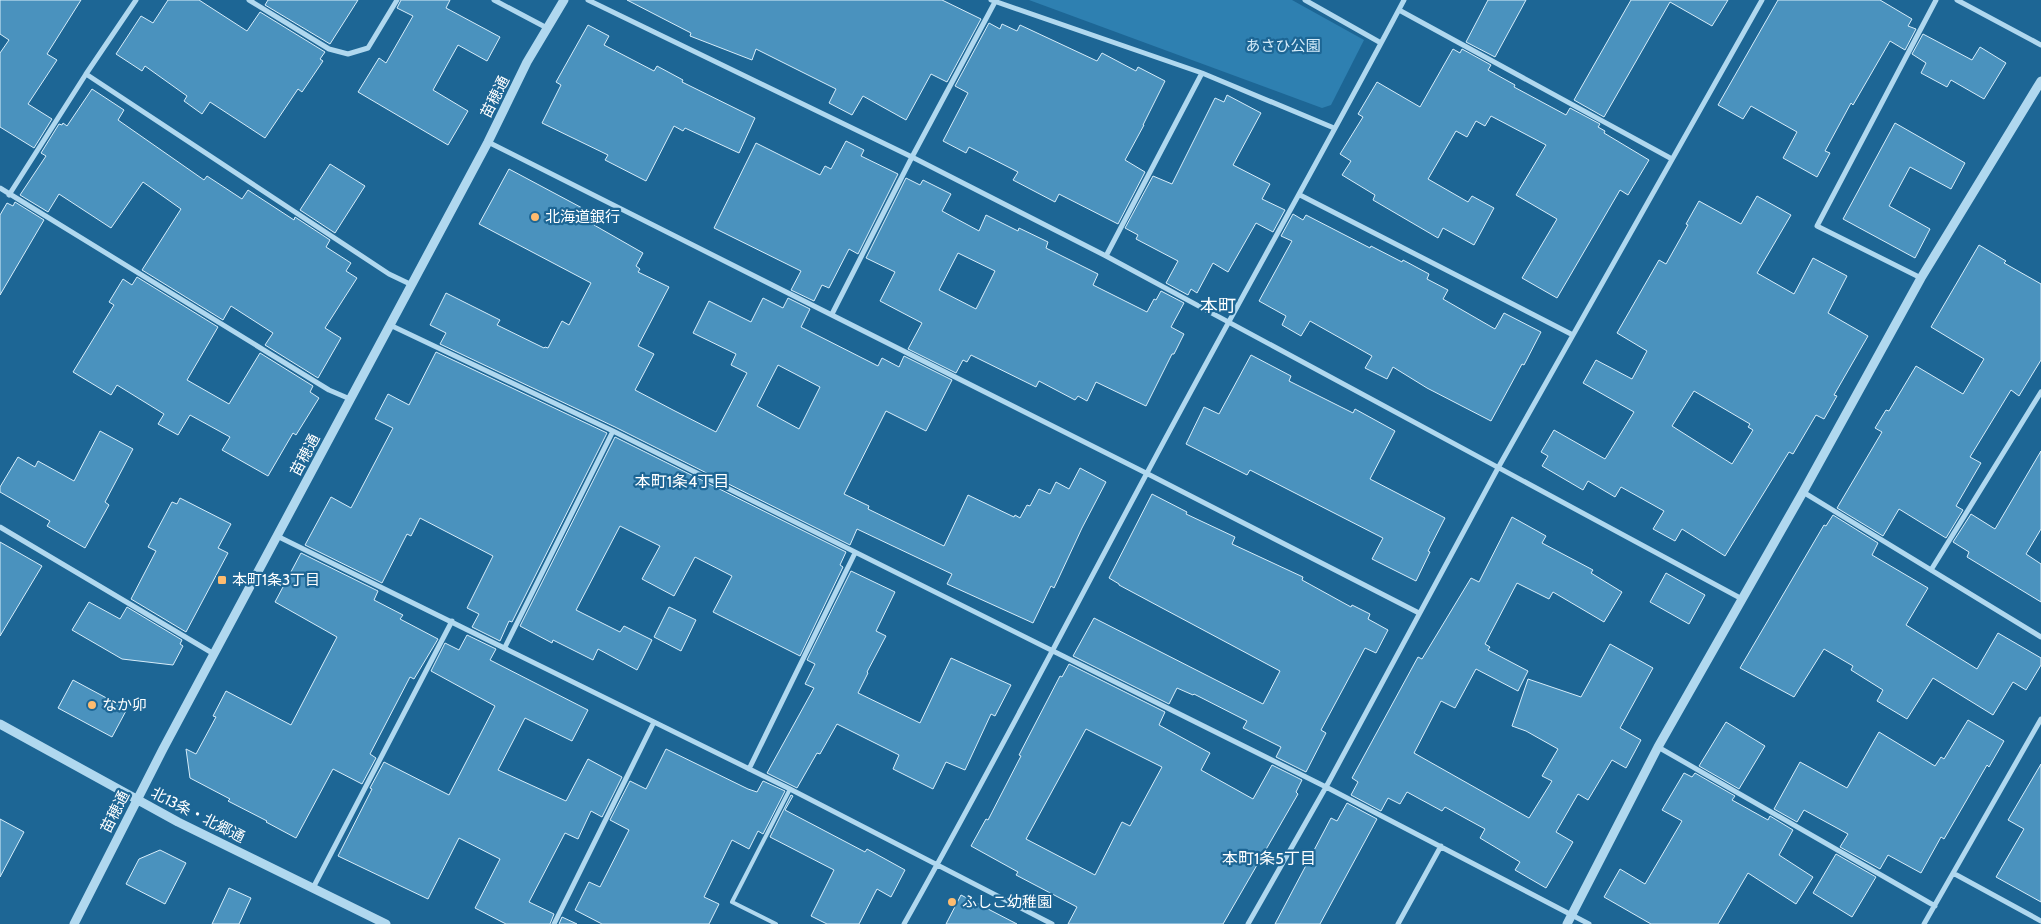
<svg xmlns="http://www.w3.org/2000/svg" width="2041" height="924" font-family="Cabin,'Noto Sans JP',sans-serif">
<rect width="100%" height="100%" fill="#1d6695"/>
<path fill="#2e80b1" d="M 1029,0 L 1292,0 L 1364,40 L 1331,105 L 1322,108 Z"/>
<path fill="#4a92be" stroke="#d7edfa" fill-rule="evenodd" d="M 0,0 L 81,0 L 47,54 L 57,60 L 28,104 L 52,119 L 34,148 L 0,127 L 0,53 L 9,40 L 0,34 Z
M 168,0 L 199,0 L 247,31 L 260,12 L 325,52 L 320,59 L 323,61 L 302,92 L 298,89 L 265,138 L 210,102 L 202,114 L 184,101 L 187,96 L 145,66 L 142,71 L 116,54 L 141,16 L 153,23 Z
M 268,0 L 358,0 L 330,44 L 265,5 Z
M 401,0 L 450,0 L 446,8 L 500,37 L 487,61 L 458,45 L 433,90 L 468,111 L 448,145 L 358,92 L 379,58 L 386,63 L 413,16 L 397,8 Z
M 627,0 L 942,0 L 981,19 L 947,82 L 931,74 L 906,120 L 863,96 L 852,115 L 829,103 L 836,89 L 756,49 L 752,60 L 690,36 L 691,33 Z
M 1488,0 L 1526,0 L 1495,57 L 1466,42 Z
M 1631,0 L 1728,0 L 1712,26 L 1670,2 L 1604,117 L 1574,100 Z
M 1778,0 L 1880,0 L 1912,19 L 1908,26 L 1916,29 L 1905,50 L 1890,41 L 1853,105 L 1851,103 L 1825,151 L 1830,153 L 1817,177 L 1783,158 L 1797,132 L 1751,106 L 1743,119 L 1718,105 Z
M 989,23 L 1000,29 L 1002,24 L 1017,31 L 1020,25 L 1097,61 L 1102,53 L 1136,71 L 1138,67 L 1165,81 L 1143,125 L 1144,125 L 1125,160 L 1145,172 L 1118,224 L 1059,194 L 1055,202 L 1013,180 L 1018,172 L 969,147 L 966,153 L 943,141 L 968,93 L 955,86 Z
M 588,25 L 609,36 L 604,45 L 654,71 L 657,66 L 683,80 L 682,82 L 755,118 L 739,153 L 685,128 L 683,131 L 674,126 L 646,181 L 605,160 L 608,155 L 542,123 L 561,85 L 556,82 Z
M 1923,34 L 1972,60 L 1980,47 L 2006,63 L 1984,99 L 1951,80 L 1947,87 L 1921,73 L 1926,63 L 1912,54 Z
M 1453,49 L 1460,53 L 1462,49 L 1491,65 L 1488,70 L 1515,85 L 1514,87 L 1566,115 L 1570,108 L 1600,124 L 1598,127 L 1605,131 L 1604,133 L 1649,160 L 1628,195 L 1620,190 L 1557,298 L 1522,278 L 1557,219 L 1516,195 L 1546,145 L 1491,116 L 1485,126 L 1476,121 L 1467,137 L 1456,131 L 1428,179 L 1468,202 L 1472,196 L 1494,208 L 1474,245 L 1443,228 L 1438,238 L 1373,200 L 1375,195 L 1342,175 L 1351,161 L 1340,154 L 1363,117 L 1358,114 L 1377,82 L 1420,107 Z
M 92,89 L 124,110 L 118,120 L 204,180 L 207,176 L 242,199 L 248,190 L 294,220 L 295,217 L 330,240 L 326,247 L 351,263 L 346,271 L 357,278 L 325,328 L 341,338 L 318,378 L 265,345 L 273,333 L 231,306 L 223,320 L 142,270 L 181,209 L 143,182 L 111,228 L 59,194 L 48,212 L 20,195 L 46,156 L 41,153 L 59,124 L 62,125 L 63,123 L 67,126 Z
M 1227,95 L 1261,113 L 1233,165 L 1270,184 L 1262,199 L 1285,210 L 1273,232 L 1256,223 L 1228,272 L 1213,263 L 1197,293 L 1191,289 L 1188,295 L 1166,283 L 1178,261 L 1136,239 L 1138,235 L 1125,228 L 1153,176 L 1172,184 L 1215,98 L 1224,102 Z
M 1895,123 L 1965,163 L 1951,189 L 1910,167 L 1889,206 L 1930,229 L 1915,258 L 1843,219 Z
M 846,141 L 864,150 L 861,156 L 898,174 L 858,254 L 849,249 L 829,288 L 822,285 L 814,301 L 791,290 L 801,271 L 714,228 L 756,143 L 820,175 L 825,166 L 831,169 Z
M 330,164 L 365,186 L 335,233 L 300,210 Z
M 509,169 L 599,217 L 594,225 L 643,253 L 636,266 L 640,269 L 638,272 L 669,287 L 638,346 L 654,354 L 635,390 L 673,410 L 716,432 L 747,373 L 731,365 L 736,354 L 693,333 L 709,301 L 751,322 L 763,298 L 783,308 L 788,298 L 810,309 L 801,327 L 878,366 L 882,358 L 899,367 L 904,356 L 952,380 L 926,431 L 886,411 L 844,494 L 869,506 L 868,509 L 944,546 L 968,495 L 1014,517 L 1015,515 L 1020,518 L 1027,505 L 1030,506 L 1039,489 L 1050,494 L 1056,482 L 1069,489 L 1080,468 L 1106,482 L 1082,528 L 1054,588 L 1051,586 L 1033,623 L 947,584 L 952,574 L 857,529 L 850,545 L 615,427 L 440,344 L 446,333 L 430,325 L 446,293 L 500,320 L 497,325 L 544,348 L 545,347 L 548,348 L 562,321 L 569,325 L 591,283 L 479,224 ZM 778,365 L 820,387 L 799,429 L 757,406 Z
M 906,178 L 920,185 L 923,180 L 951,194 L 942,211 L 979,231 L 986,215 L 1018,231 L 1019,228 L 1048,242 L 1046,248 L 1098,274 L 1093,285 L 1147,312 L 1154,299 L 1156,300 L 1161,291 L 1184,303 L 1171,327 L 1184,334 L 1174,354 L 1172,354 L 1146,406 L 1096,382 L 1087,401 L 1078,396 L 1075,400 L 1039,381 L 1036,387 L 971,355 L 967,362 L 963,360 L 956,373 L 908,349 L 922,323 L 880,301 L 895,272 L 866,258 ZM 958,253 L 995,271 L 976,309 L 939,290 Z
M 1757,196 L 1791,215 L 1757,273 L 1794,294 L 1813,258 L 1847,276 L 1828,313 L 1868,336 L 1834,395 L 1837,396 L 1824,419 L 1816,415 L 1793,454 L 1789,452 L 1725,556 L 1682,529 L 1675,541 L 1653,529 L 1664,511 L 1621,487 L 1615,497 L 1588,481 L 1583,490 L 1542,466 L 1548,456 L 1541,452 L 1554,430 L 1605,459 L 1634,412 L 1583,383 L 1596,360 L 1632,379 L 1647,351 L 1617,333 L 1659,260 L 1666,264 L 1688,225 L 1686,224 L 1699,201 L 1741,224 ZM 1694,391 L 1750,424 L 1748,427 L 1753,430 L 1732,464 L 1672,426 Z
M 15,202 L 44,220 L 0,295 L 0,215 L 7,203 L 13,206 Z
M 1293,214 L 1303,220 L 1306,215 L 1370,248 L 1371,246 L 1402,262 L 1403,260 L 1429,274 L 1427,279 L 1448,290 L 1443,299 L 1495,329 L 1504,313 L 1541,332 L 1524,365 L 1522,364 L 1491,421 L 1427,388 L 1393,367 L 1387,379 L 1365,368 L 1372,356 L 1310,321 L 1301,336 L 1282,325 L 1286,316 L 1259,301 L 1292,241 L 1281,236 Z
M 1979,245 L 2006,261 L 2004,263 L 2041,284 L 2041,360 L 2019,396 L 2011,390 L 1970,457 L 1981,463 L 1956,506 L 1963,510 L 1946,538 L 1899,509 L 1883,536 L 1837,508 L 1882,432 L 1875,428 L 1886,410 L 1889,411 L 1916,366 L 1963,394 L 1984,359 L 1931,327 Z
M 137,277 L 218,327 L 187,380 L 229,404 L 260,353 L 313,386 L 310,392 L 319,398 L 296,435 L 293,433 L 268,476 L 222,450 L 230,437 L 190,415 L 178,435 L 158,424 L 164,414 L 117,385 L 111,395 L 73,372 L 114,305 L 109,302 L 123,279 L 132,285 Z
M 436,352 L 607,433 L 512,622 L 509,621 L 500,641 L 472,627 L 479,614 L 467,608 L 493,556 L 420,518 L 411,536 L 407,534 L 382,583 L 305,545 L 331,497 L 351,508 L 393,428 L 375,419 L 388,394 L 409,405 Z
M 1251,355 L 1291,376 L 1289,381 L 1353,413 L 1355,409 L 1395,431 L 1370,479 L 1445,518 L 1428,551 L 1430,552 L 1416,581 L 1372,559 L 1383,538 L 1250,470 L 1247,475 L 1186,444 L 1204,407 L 1219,414 Z
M 100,431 L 133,449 L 105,502 L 109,505 L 85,548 L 47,526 L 50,521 L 0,492 L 0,487 L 18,457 L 35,467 L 38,461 L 74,481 Z
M 615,437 L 846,552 L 840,565 L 843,567 L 800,656 L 713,612 L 732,576 L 695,557 L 674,596 L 642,579 L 660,546 L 620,526 L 576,610 L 620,632 L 624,626 L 652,640 L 637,670 L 598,649 L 593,660 L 553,640 L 552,643 L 520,626 Z
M 2041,451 L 2041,529 L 2026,554 L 2041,564 L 2041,602 L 1967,557 L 1969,552 L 1953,542 L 1971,514 L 1995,529 Z
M 1152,494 L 1187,512 L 1186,514 L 1235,537 L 1232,544 L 1303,577 L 1302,580 L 1351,607 L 1352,605 L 1370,614 L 1368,619 L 1388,630 L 1376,653 L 1365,648 L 1321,730 L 1326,733 L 1306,772 L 1276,757 L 1281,747 L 1243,728 L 1247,721 L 1194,694 L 1193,695 L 1177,688 L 1169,704 L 1073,656 L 1094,618 L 1263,704 L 1280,671 L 1119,585 L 1119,584 L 1109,578 Z
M 180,498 L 231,524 L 218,548 L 228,553 L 186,632 L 131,599 L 156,551 L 148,547 L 172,502 L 177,504 Z
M 1833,515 L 1878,543 L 1872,555 L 1928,588 L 1906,625 L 1977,669 L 1998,633 L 2041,658 L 2041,665 L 2026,690 L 2013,682 L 1993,715 L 1933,678 L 1907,719 L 1877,701 L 1883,690 L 1851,670 L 1853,666 L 1824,649 L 1794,697 L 1740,668 L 1824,525 L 1826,526 Z
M 1512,517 L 1546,536 L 1542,543 L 1593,570 L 1591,573 L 1622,592 L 1604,622 L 1553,592 L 1549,599 L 1517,583 L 1485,644 L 1490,647 L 1488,650 L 1528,671 L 1518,691 L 1476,669 L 1455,708 L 1441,701 L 1414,753 L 1529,818 L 1552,781 L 1542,776 L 1558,749 L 1526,731 L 1512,726 L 1528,679 L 1581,697 L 1610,644 L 1653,668 L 1620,728 L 1641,740 L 1626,768 L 1612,760 L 1588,800 L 1578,794 L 1556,832 L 1573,842 L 1546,888 L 1515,870 L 1520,862 L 1480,838 L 1485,829 L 1445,807 L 1442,811 L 1407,792 L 1400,804 L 1388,798 L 1381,811 L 1351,795 L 1358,782 L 1352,778 L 1418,657 L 1422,659 L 1471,578 L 1479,582 Z
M 0,542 L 42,566 L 0,636 Z
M 301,553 L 378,591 L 374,600 L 403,615 L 400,619 L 438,639 L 414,679 L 410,677 L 370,754 L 376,758 L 362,784 L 333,769 L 296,838 L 266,822 L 267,821 L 228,801 L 230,799 L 190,778 L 186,749 L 196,754 L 216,717 L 213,716 L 226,691 L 291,725 L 337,637 L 275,602 Z
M 851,571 L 895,592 L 876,631 L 886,636 L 867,672 L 868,673 L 858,693 L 920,723 L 951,658 L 1011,685 L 995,716 L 991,714 L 965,770 L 946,762 L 933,789 L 893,769 L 899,755 L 837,724 L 820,754 L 817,753 L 797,788 L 767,773 L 814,688 L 805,684 L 815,664 L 807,660 Z
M 1666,573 L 1705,595 L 1689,624 L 1650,602 Z
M 89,602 L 120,619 L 127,607 L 182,640 L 180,644 L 183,646 L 173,665 L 122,659 L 72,630 Z
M 669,607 L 696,620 L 681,651 L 654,637 Z
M 467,635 L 496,649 L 490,660 L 588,710 L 572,741 L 525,718 L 498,770 L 566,801 L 588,759 L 622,777 L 602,817 L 591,811 L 578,839 L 565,833 L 529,902 L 554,914 L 550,924 L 506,924 L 475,908 L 500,859 L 459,838 L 428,899 L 338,856 L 372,789 L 370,788 L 384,762 L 449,795 L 495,706 L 431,671 L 445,643 L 459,650 Z
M 1069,664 L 1165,712 L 1159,725 L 1210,753 L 1201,770 L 1253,799 L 1272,765 L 1302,780 L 1296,792 L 1298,794 L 1223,924 L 1068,924 L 1077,907 L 1016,875 L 1018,872 L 971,846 L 986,819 L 988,820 L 1021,756 L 1019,755 L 1060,676 L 1062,677 ZM 1086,729 L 1162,767 L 1130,826 L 1122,822 L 1095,875 L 1026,839 Z
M 73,680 L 127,709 L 112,737 L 58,708 Z
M 1968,720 L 2004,741 L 1989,767 L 1987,765 L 1944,839 L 1941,837 L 1921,873 L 1888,855 L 1880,869 L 1840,847 L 1848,834 L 1804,810 L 1797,822 L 1774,809 L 1800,762 L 1847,788 L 1879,732 L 1935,766 L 1941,757 L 1944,759 Z
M 1726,722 L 1765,746 L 1739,789 L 1699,766 Z
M 666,749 L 748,789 L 757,792 L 763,781 L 785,791 L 763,834 L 758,831 L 749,849 L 732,840 L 704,897 L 719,904 L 709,924 L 602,924 L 575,910 L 589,882 L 600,887 L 629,830 L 610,820 L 630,781 L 646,789 Z
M 2041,764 L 2041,902 L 1996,877 L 2024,829 L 2008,820 Z
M 1684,773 L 1692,777 L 1695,773 L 1735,796 L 1732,800 L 1768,820 L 1770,816 L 1793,830 L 1779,855 L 1813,877 L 1796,904 L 1748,873 L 1718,924 L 1651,924 L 1604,897 L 1620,869 L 1645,884 L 1682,821 L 1662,810 Z
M 791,795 L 793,796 L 785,810 L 865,852 L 867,849 L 905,870 L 891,897 L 877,889 L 859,924 L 827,924 L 811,916 L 834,870 L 770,837 Z
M 1347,803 L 1377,819 L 1320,924 L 1275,924 L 1331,818 L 1337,821 Z
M 0,819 L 24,832 L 0,877 Z
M 160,850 L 186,863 L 165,904 L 126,884 L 139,859 Z
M 1836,854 L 1876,877 L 1852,917 L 1813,893 Z
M 229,888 L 251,898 L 239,924 L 212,924 Z
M 961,895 L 1017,924 L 946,924 Z
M 562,917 L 577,924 L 559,924 Z"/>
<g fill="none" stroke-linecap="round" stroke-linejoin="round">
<path stroke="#b0d8ef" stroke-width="4" d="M 776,924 L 732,902 L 790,789"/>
<path stroke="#b0d8ef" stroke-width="5" d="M 249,0 L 329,49 L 348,54 L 368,48 L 397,0
M 494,0 L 547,28
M 588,0 L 912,157 L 1106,256 L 1742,599
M 991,0 L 1202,73 L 1334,128
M 1305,0 L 1381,43
M 1957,0 L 2041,45
M 1399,10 L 1672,159
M 86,74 L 389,274 L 412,285
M 488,142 L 1146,473 L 1419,613
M 0,188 L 329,390 L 350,399
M 9,195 L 86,74 L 136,0
M 1300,195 L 1573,335
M 1106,256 L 1202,73
M 1921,278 L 1817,226 L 1936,0
M 832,314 L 912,157 L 996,0
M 390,325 L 613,431 L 1053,651 L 1326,787 L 1589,924
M 1803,492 L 2041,637
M 0,527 L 214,654
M 277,536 L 790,789 L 1052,924
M 1931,570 L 2041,392
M 505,647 L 613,431
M 1658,747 L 1935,906
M 749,769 L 855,553
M 1953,873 L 2041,921
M 313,888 L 452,621
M 554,924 L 654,722
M 904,924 C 988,775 1066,624 1147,473 C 1231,315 1320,159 1404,0
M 1248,924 L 1326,787 L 1498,468 L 1762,0
M 1398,924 L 1441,846
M 1924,924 L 2041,719"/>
<path stroke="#b0d8ef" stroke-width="9" d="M 0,724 L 178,822 L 386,924
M 74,924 L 163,749 L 488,142 L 527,62 L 564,0
M 1567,924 L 1658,747 L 1803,492 L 1921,278 L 2041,81"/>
</g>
<g fill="#febc6f" stroke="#1d6695" stroke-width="2">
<circle cx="535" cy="217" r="5"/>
<rect x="217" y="575" width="10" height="10" rx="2.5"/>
<circle cx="92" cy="705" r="5"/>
<circle cx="952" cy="902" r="5"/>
</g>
<g text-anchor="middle" stroke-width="4.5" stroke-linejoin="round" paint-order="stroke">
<g font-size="15" fill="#d7edfa" stroke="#1d6695">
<text x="1283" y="51">あさひ公園</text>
</g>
<g font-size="15" fill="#fff" stroke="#1d6695">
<text transform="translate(495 97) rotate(-63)" y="5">苗穂通</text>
<text transform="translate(305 455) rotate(-62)" y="5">苗穂通</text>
<text transform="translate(115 812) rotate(-63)" y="5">苗穂通</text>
<text transform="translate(198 815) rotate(27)" y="5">北13条・北郷通</text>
</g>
<g font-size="15" fill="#fff" stroke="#1d6695" text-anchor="start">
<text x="545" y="222">北海道銀行</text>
<text x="232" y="585">本町1条3丁目</text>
<text x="102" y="710">なか卯</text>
<text x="962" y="907">ふしこ幼稚園</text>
</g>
<g font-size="16" fill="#fff" stroke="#1d6695">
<text x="682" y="487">本町1条4丁目</text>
<text x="1269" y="864">本町1条5丁目</text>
</g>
<g font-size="18" fill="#fff" stroke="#1d6695">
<text x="1218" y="312">本町</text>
</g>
</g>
</svg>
